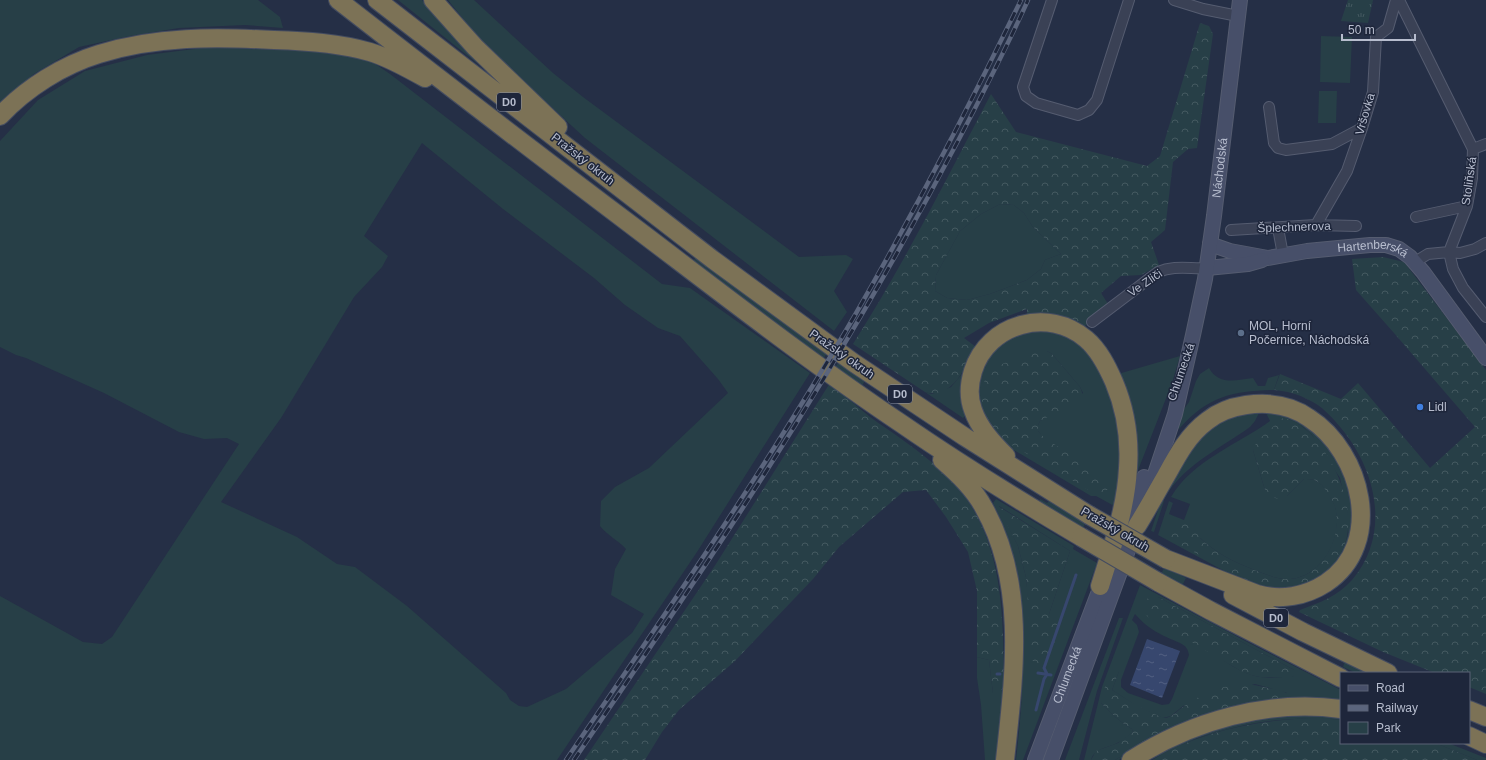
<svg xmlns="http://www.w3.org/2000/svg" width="1486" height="760" font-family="Helvetica,sans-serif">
<defs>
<pattern id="forest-crowns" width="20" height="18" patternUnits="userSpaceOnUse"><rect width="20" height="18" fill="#273f47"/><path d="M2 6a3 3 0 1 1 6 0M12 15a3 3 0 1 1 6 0" fill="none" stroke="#445960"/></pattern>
<pattern id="park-tufts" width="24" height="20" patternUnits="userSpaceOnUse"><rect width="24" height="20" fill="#273f47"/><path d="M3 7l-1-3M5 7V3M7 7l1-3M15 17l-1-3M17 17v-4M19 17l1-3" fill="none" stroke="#445960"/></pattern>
<pattern id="water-ripples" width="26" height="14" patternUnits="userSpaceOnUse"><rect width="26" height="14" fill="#37476e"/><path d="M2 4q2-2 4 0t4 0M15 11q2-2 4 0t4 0" fill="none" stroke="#526082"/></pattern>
</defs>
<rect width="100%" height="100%" fill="#252f46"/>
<path fill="#273f47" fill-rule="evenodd" d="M 0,0 L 258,0 L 280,17 L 283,28 L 245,25 L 179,28 L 130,36 L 79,47 L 34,74 L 0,104 Z
M 398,0 L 422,0 L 478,64 Z
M 448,0 L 474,0 L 553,73 L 583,97 L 799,257 L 846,255 L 853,259 L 834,291 L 847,312 L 834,331 L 585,138 L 484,45 Z
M 1321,36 L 1352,37 L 1350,83 L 1320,82 Z
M 210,47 L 311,51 L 368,59 L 390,74 L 662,284 L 690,288 L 810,373 L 697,552 L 557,760 L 0,760 L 0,596 L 83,642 L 102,644 L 112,637 L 239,444 L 227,438 L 204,439 L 179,432 L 104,393 L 26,358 L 16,355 L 0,347 L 0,141 L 38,100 L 85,71 L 147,55 ZM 422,143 L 503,209 L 594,278 L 625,305 L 658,328 L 680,336 L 718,379 L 728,393 L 649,468 L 615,487 L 601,501 L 600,526 C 608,536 618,540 626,549 L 615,569 L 611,595 L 644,614 L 632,633 L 566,689 L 527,707 L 519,706 L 510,700 L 506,693 L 407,606 L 355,567 L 337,564 L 297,537 L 221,502 L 281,418 L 354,297 L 382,267 L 388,256 L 364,236 Z
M 1319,91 L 1337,91 L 1336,123 L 1318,123 Z
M 1000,204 L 1014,205 L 1024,213 L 1033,227 L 1061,254 L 1045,260 L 1041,269 L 1027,280 L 990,294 L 967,300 L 947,298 L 935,291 L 936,275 L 960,231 L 981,214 Z
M 697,257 L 827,353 L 822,361 L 692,261 Z
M 1047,329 L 1070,336 L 1090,352 L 1108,388 L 1116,416 L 1121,453 L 1116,507 L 1096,496 L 1091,496 L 1007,446 L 982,418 L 976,388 L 980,371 L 997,345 L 1019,332 ZM 1047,351 L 1052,354 L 1080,387 L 1083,393 L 1040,421 L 1038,425 L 1038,431 L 1041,435 L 985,380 Z
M 1180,356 L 1172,383 L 1135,478 L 1118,374 Z
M 839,362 L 865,380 L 862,386 L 834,369 Z
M 1209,368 C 1219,386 1237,380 1253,378 L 1258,386 L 1265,386 L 1268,378 L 1279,375 L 1274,390 C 1233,391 1208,396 1179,429 L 1178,428 L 1184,409 L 1189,402 L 1196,381 L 1200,374 Z
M 966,369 L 966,415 L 963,418 L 925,392 L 932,394 L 951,387 Z
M 1271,410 L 1308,423 L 1340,462 L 1354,508 L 1347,552 L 1324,577 L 1291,589 L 1267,589 L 1239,579 L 1158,535 L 1169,501 L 1173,503 L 1169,514 L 1184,520 L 1190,504 L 1171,497 C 1193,460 1237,445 1270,421 L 1266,413 L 1259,413 L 1255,421 L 1250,427 C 1218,450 1192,460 1168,492 L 1166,490 L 1198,436 L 1228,415 ZM 1288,419 L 1303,427 L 1312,435 L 1340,478 L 1348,516 L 1348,534 L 1343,550 L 1302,584 L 1238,576 L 1175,525 L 1200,525 L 1200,538 C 1216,553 1232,561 1252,569 C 1265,574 1277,580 1291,579 C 1323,576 1344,536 1335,506 C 1334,503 1331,499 1329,495 C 1323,484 1317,478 1304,479 L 1287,496 L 1265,490 L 1253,450 Z
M 996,499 L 1074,546 L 1073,549 L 1097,563 L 1023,760 L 1016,760 C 1024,692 1028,619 1012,551 C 1008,535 1000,518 993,503 ZM 999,506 L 1070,551 L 1049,614 L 1029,606 L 1026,577 L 1018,546 Z
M 1040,499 L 1047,503 L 1050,500 L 1086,521 L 1083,529 L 1040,503 Z
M 1161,501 L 1164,501 L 1154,532 L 1151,531 Z
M 1165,566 L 1186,578 L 1182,586 L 1161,574 Z
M 1140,585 L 1251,644 L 1341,690 L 1341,701 L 1302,700 L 1126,755 L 1119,760 L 1115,760 C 1135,747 1155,735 1176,725 C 1212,710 1250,703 1287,693 L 1255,684 L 1183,706 L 1171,716 L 1163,718 L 1138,707 L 1112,690 L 1119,671 L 1101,703 C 1111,713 1120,722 1132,729 L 1133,732 C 1128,736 1123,741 1117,743 C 1108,748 1094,748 1091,760 L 1084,760 L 1102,687 ZM 1152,597 L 1158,597 L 1294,670 L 1294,676 C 1284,677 1271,678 1260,677 C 1225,672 1178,621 1152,597 ZM 1135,614 C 1149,630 1161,635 1180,643 C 1186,646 1188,649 1189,655 L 1172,699 L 1169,704 L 1162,705 L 1128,693 L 1121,687 L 1121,680 L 1139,632 L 1137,625 L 1132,620 Z
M 1119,618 L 1123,618 L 1097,691 L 1079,760 L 1065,760 Z
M 977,657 L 989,660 L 993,693 L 1004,693 L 998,760 L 985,760 L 981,705 L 977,678 Z
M 1345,661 L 1370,673 L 1356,673 L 1343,667 Z
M 1285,715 L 1341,716 L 1341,720 C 1292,715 1245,722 1198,738 C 1184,743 1157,760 1145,760 L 1166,748 L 1230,724 Z
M 1435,743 L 1448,743 L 1486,758 L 1486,760 L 1477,760 Z"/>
<path fill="url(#forest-crowns)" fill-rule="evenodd" d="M 1200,23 L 1209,26 L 1213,34 L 1197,148 L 1188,149 L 1173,162 L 1165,230 L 1151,242 L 1159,265 L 1141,275 L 1121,276 L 1101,293 L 1108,304 L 1084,327 C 1063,318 1050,312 1027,315 L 1027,309 L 989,323 L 964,338 L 976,347 C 966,367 952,400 925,392 L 853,344 C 904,264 947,178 991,94 L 1016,132 L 1147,166 L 1160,156 ZM 1000,204 L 1014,205 L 1024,213 L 1033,227 L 1061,254 L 1045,260 L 1041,269 L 1027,280 L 990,294 L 967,300 L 947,298 L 935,291 L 936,275 L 960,231 L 981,214 Z
M 1383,257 L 1404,262 L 1486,370 L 1486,694 L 1469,687 L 1469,673 L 1435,673 L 1383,652 L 1299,612 L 1300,610 C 1319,603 1338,596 1352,580 C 1391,535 1377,471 1341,428 C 1332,417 1322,406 1309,400 C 1298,394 1287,391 1274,390 L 1280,374 L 1341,399 L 1358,383 L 1430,468 L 1475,427 L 1394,333 L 1356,290 L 1352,259 Z
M 1039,349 L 1047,351 L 1052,354 L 1080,387 C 1083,393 1083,397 1078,401 L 1040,421 L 1038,425 L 1038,431 L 1041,435 L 1104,478 L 1108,482 L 1108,489 L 1103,494 L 1095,494 C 1076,482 1056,471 1037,459 C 1028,454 1019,450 1010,444 C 990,429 969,396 990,373 C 999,362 1026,355 1039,349 Z
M 830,383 C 843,394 856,406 870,417 C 894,434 920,451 943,472 C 1006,530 1003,614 1004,693 L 997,696 L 993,693 L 989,660 L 977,657 L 977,591 L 968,552 L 946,517 L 926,490 L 903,492 L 839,547 L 813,579 L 735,661 L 679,710 L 662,732 L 645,760 L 584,760 L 716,564 Z
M 1283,418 C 1300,421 1313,435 1323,449 C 1351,489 1366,555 1312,580 C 1299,586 1285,589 1270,587 C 1252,585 1236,575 1220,566 C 1203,557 1186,548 1169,539 C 1165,524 1187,520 1197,521 L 1200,525 L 1200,538 C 1216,553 1232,561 1252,569 C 1265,574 1277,580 1291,579 C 1323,576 1343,536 1335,507 C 1334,503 1331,499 1329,496 C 1323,484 1317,478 1304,479 L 1287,496 L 1279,499 L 1271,497 L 1265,490 L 1253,450 L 1257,441 Z
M 998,506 L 1070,551 L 1049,614 L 1060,628 L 1047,663 L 1043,666 L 1036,665 L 1032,660 L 1026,577 L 1018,546 Z
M 1152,597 L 1158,597 L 1294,670 L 1297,673 L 1296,675 L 1291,677 L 1260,677 L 1251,675 L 1241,671 L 1148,617 L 1144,612 L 1143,607 L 1148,598 Z
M 1114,667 L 1116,667 L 1119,671 L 1112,690 C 1126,699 1140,708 1155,714 C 1157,715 1161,717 1164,718 C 1172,718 1178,710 1184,706 C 1212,688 1236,679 1268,688 C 1275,689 1287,691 1290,697 L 1289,699 L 1229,708 L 1201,716 L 1176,725 L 1152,737 L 1115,760 L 1091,760 L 1096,751 L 1118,743 L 1133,732 L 1132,729 C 1120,722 1111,713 1101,703 L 1102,695 L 1112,668 Z
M 1320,718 L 1341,720 L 1341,743 L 1435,743 L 1477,760 L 1152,760 C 1203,730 1261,719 1320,718 Z"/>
<path fill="url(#park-tufts)" d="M 1348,0 L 1373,0 L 1368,23 L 1341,21 Z"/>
<path fill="url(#water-ripples)" d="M 1147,639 L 1180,651 L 1162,698 L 1130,685 Z"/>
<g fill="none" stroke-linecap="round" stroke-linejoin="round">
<path stroke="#37476e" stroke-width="3" d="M 1038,673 L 1051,675
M 997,674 L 1000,674
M 1036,710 L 1044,679 L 1047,674 L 1044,668 L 1076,575"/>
<g stroke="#555c70" stroke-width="12">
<path id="street" d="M 1052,0 L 1023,87 L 1026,96 L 1036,103 L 1078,115 L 1089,110 L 1097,100 L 1129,0
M 1174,0 L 1203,9 L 1238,16
M 1399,0 L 1473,149 L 1472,178 L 1467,206 L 1449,252 L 1453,269 L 1463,288 L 1486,317
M 1269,107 L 1274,143 L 1278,148 L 1286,150 L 1332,144 L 1362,128
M 1473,149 L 1486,144
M 1416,217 L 1467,206
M 1316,225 L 1347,171 L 1362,128 L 1373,92 L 1376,37 L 1388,28 L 1396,0
M 1278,228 L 1283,255
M 1231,230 L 1316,225 L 1356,226
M 1415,262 L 1428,254 L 1449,252 L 1460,253 L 1475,249 L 1486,243
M 1092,322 L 1158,272 C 1174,265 1190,269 1207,268"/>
</g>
<g stroke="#555c70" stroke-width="16">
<g id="secondary">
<path id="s1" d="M 1210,244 L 1230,251 L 1268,258 L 1307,251 L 1370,245 L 1386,245 L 1399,249 L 1410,257 L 1423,272 L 1486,358"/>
<path d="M 1207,268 L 1248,264 L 1262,260"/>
<path id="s2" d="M 1147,498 L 1175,414 L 1193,335 L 1205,279 L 1214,216 L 1240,0"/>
<path d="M 1124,527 L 1144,477"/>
<path id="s3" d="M 1035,760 L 1104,578"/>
<path d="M 1051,760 L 1135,531"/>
</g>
</g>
<g stroke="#444c60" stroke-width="20">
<path id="highway" d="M 338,0 C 437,77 537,154 638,230 C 725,296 811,363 902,424 C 960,464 1020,501 1081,537
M 377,0 L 712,259 L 854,363 L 965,437 L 1089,515
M 433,0 L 475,47 L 558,127
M 0,116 C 26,88 63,65 99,54 C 156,36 216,37 274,40 C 306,41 339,43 370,52 C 387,57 409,69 425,78
M 1006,456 C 993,443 979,428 973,410 C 968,397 969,384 973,371 C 988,323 1049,307 1086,339 C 1099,350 1107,366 1114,382 C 1125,408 1130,439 1128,468 C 1126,509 1112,547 1100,586
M 942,460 C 958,474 974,489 984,508 C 1027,584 1014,677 1005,760
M 1137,526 C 1147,510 1156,493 1166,476 C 1177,456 1188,435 1207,421 C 1218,412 1232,407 1246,405 C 1268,402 1291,405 1309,418 C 1362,452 1385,544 1326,583 C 1306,596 1281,601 1257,594 L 1166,559
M 1158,582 L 1211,611 L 1341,678
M 1233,595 L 1303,632 L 1388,673
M 1469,710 L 1486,717
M 1469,736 L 1486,744
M 1131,760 C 1192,721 1268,699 1341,709"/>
</g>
<use href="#street" stroke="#3a4155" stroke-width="10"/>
<use href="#secondary" stroke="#474f69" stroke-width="14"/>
<use href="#highway" stroke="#7c7256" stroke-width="18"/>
<g stroke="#5b657d" stroke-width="4.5">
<path id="rail" d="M 566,760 C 665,614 766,468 855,315 C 914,212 969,107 1021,0
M 574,760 C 619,694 664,627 708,561 C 799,424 883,284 959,139 C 983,93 1007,47 1028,0"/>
</g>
<use href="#rail" stroke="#1e263b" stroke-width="3" stroke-dasharray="9" stroke-linecap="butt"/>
<g stroke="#444c60" stroke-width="20" stroke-linecap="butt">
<path id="highway-bridge" d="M 1089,515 L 1166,559
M 1081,537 L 1158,582"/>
</g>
<use href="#highway-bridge" stroke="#7c7256" stroke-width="18"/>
</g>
<circle fill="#5c6f8a" stroke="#1e263b" stroke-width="1.5" cx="1241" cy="333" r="4"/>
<circle fill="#3f7fe0" stroke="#1e263b" stroke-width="1.5" cx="1420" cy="407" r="4"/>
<g text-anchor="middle" stroke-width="3" stroke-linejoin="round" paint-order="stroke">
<g fill="#1e263b" stroke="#8990a2" stroke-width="1">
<rect x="497" y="93" width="24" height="18" rx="3"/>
<rect x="888" y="385" width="24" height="18" rx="3"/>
<rect x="1264" y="609" width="24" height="18" rx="3"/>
</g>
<g font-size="11" font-weight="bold" fill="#b7bdce">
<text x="509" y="106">D0</text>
<text x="900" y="398">D0</text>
<text x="1276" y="622">D0</text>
</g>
<g font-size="12" fill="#b7bdce" stroke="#1e263b">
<text transform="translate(1365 114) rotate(-74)" y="4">Vršovka</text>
<text transform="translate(583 159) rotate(38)" y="4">Pražský okruh</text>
<text dy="4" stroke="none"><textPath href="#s2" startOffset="339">Náchodská</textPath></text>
<text transform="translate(1469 181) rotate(-82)" y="4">Stoliňská</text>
<text transform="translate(1294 227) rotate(-2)" y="4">Šplechnerova</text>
<text dy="4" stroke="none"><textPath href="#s1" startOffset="166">Hartenberská</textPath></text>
<text transform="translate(1145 283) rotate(-34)" y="4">Ve Zliči</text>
<text transform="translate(842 354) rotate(35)" y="4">Pražský okruh</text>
<text transform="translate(1181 372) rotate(-71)" y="4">Chlumecká</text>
<text transform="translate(1115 529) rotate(30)" y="4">Pražský okruh</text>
<text dy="4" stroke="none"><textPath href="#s3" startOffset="91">Chlumecká</textPath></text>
</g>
<g font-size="12" fill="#b7bdce" stroke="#1e263b" text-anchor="start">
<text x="1249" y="330">MOL, Horní<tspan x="1249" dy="14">Počernice, Náchodská</tspan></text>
<text x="1428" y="411">Lidl</text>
</g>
</g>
<rect x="1340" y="672" width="130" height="72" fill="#1e263b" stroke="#5b6276"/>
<rect x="1348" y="685" width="20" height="6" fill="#474f69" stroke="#5b6276"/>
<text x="1376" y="692" font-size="12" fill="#b7bdce">Road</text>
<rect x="1348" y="705" width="20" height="6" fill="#5b657d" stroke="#5b6276"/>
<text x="1376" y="712" font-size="12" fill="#b7bdce">Railway</text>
<rect x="1348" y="722" width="20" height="12" fill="#273f47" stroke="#5b6276"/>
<text x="1376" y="732" font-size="12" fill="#b7bdce">Park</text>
<path d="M1342 34v6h73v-6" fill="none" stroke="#b7bdce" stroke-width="2"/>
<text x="1348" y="34" font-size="12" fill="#b7bdce" stroke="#1e263b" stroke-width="3" paint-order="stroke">50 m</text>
</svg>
